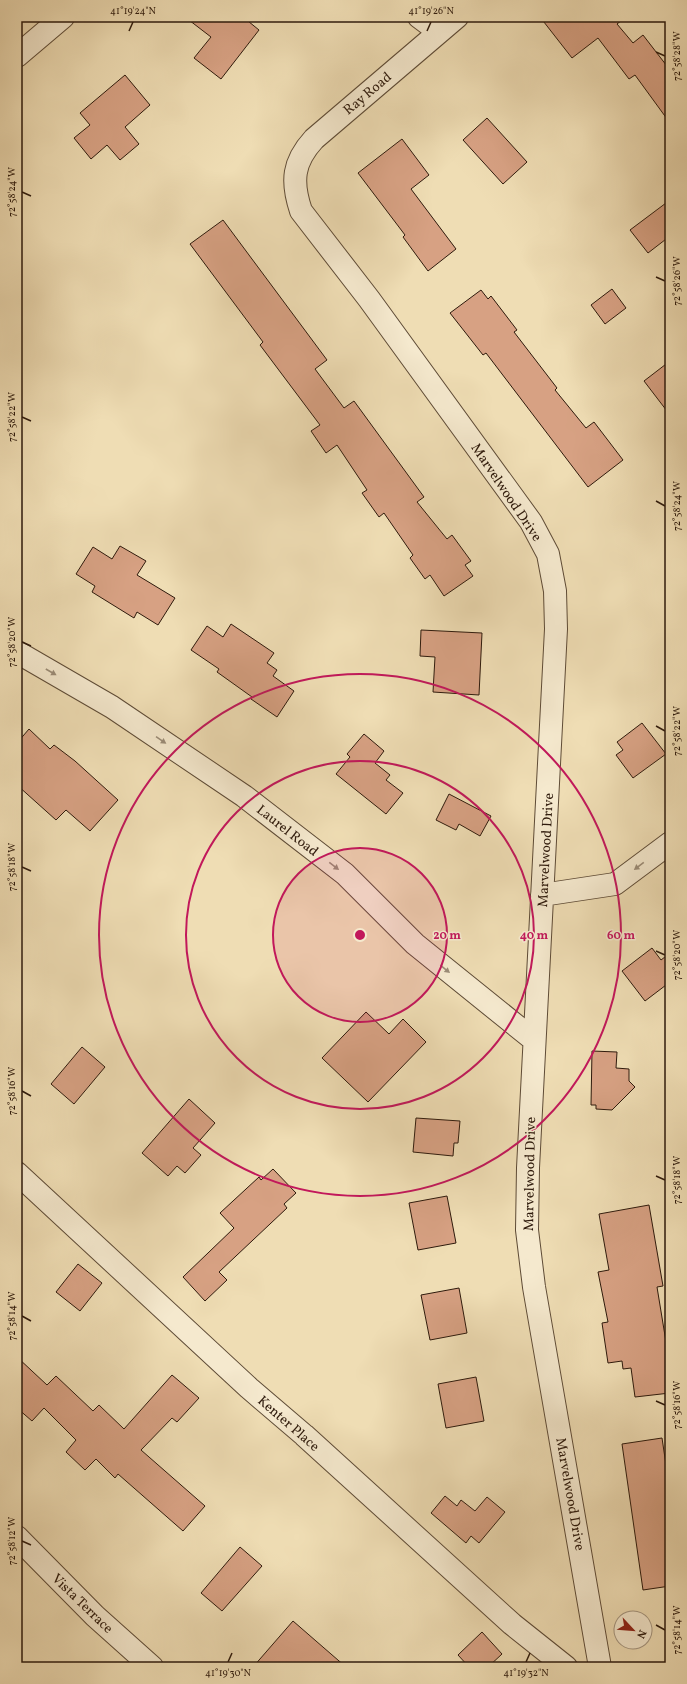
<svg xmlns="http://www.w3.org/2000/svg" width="687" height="1684" font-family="Vollkorn,serif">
<rect width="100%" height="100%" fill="#efddb4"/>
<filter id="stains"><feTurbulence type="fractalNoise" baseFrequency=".005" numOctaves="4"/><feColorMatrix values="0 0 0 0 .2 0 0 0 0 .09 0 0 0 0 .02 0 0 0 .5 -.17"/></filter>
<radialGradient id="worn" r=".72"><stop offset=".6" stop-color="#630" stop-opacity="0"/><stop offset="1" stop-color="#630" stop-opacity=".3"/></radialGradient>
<path fill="#d7a183" stroke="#2e1a0c" d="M 185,17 L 243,17 L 259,30 L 221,79 L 194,58 L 211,37 Z
M 540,17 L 626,17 L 617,24 L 633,43 L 643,35 L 670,70 L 670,123 L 635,75 L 629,79 L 598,38 L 572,58 Z
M 125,75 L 150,105 L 125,127 L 139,144 L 120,160 L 107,145 L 91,159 L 74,138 L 90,125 L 80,113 Z
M 487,118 L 527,162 L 503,184 L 463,140 Z
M 402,139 L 429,175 L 411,189 L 456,249 L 428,271 L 403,237 L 405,235 L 358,173 Z
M 670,200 L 670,236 L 648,253 L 630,230 Z
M 223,220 L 327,360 L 315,369 L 344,408 L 354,401 L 424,497 L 417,502 L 447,539 L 452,535 L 471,561 L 465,565 L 473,576 L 444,596 L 430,575 L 425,579 L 410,558 L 413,555 L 384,513 L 379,517 L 362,493 L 367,490 L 337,445 L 326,453 L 311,431 L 320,425 L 260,345 L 263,342 L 190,244 Z
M 612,289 L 626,308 L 605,324 L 591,305 Z
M 481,290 L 488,299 L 491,296 L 517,330 L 514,332 L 557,388 L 555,390 L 586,428 L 594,422 L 623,460 L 588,487 L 486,353 L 483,355 L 450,313 Z
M 670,361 L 670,415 L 644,381 Z
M 120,546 L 146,561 L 137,575 L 175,598 L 158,625 L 137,612 L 134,618 L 92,592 L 95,586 L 76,574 L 93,547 L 112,559 Z
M 231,624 L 274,653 L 267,663 L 277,670 L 273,676 L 294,691 L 277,717 L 251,699 L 252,697 L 217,672 L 219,669 L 191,650 L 207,626 L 223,637 Z
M 421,630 L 482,633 L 479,695 L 433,692 L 435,657 L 420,656 Z
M 642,723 L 666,754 L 633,778 L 616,755 L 623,750 L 617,742 Z
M 29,729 L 50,749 L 54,745 L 75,761 L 118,800 L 90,831 L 66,810 L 56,820 L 17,785 L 17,743 Z
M 364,734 L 384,751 L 375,763 L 390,775 L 386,780 L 403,793 L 386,814 L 336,774 L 350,757 L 347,754 Z
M 449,794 L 491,816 L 480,836 L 459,824 L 456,830 L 436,820 Z
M 652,948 L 661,960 L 670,953 L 670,982 L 645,1001 L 622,971 Z
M 366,1012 L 389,1034 L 403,1019 L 426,1042 L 368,1102 L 322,1058 Z
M 82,1047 L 105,1067 L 74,1104 L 51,1084 Z
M 592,1051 L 617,1052 L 616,1068 L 629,1069 L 629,1081 L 635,1087 L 612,1110 L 596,1109 L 596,1105 L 591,1105 Z
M 189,1099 L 215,1123 L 193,1148 L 201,1155 L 185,1173 L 177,1166 L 168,1176 L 142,1153 Z
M 416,1118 L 460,1121 L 458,1143 L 454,1143 L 453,1156 L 413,1152 Z
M 273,1169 L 296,1193 L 284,1204 L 287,1208 L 219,1272 L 227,1280 L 205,1301 L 183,1277 L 234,1228 L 220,1213 L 259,1177 L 261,1180 Z
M 447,1196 L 456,1243 L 418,1250 L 409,1203 Z
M 649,1205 L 663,1286 L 657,1287 L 667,1348 L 670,1347 L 670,1393 L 635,1397 L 631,1368 L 623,1369 L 622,1361 L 608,1363 L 602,1323 L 608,1322 L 598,1272 L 609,1270 L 599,1214 Z
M 78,1264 L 102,1283 L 80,1311 L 56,1292 Z
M 459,1288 L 467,1333 L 430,1340 L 421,1295 Z
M 17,1357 L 47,1385 L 56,1376 L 93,1411 L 99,1405 L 124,1429 L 172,1375 L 199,1398 L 177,1422 L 172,1418 L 141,1450 L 205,1506 L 183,1531 L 118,1474 L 115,1478 L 96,1459 L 85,1470 L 66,1452 L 76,1440 L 44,1408 L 32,1421 L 17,1408 Z
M 476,1377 L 484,1421 L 446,1428 L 438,1384 Z
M 662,1438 L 670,1492 L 670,1586 L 643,1590 L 622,1444 Z
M 445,1496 L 457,1506 L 461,1500 L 475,1511 L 487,1497 L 505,1512 L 479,1543 L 471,1536 L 466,1543 L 431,1513 Z
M 240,1547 L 262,1566 L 222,1611 L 201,1593 Z
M 293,1621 L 316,1641 L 346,1667 L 253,1667 Z
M 482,1632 L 502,1654 L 488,1667 L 469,1667 L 458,1655 Z"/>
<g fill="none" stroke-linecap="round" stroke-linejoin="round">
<g stroke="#5e4b36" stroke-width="24">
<path id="minor" d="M 419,17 L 439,32
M 457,17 L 314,139 C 293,162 291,181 301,211 L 369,299 L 531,522 L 548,554 L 555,591 L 556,629 L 528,1168 L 527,1230 L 534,1287 L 600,1667
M 17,56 L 63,17
M 17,652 L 112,707 L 244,796 L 345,874 L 415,944 L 534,1040
M 542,895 L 615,884 L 670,843
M 17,1173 L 249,1388 L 304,1435 L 512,1624 L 566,1667
M 17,1537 L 95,1616 L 152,1667"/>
</g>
<use href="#minor" stroke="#f5e9ce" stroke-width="22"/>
</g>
<defs><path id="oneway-solid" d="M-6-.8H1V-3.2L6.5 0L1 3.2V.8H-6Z"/></defs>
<g fill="#9b8c77">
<use href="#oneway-solid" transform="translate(51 672) rotate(30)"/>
<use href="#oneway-solid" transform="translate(161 740) rotate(34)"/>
<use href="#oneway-solid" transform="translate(334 866) rotate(38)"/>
<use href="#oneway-solid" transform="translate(639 866) rotate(143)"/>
<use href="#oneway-solid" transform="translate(445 969) rotate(39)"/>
</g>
<path fill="none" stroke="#2e1a0c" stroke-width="1.5" d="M 129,31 L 133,22M 427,31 L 431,22M 656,52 L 665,56M 22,192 L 31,196M 656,277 L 665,281M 22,417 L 31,421M 656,501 L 665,506M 22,642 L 31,646M 656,726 L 665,731M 22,867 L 31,871M 656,951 L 665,955M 22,1091 L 31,1096M 656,1176 L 665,1180M 22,1316 L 31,1321M 656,1401 L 665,1405M 22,1541 L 31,1545M 656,1625 L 665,1630M 228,1662 L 232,1653M 526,1662 L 530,1653"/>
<circle cx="360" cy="935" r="87" fill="#c2185b" fill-opacity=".12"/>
<g fill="none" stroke="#c2185b" stroke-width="2">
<circle cx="360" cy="935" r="87"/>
<circle cx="360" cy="935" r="174"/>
<circle cx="360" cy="935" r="261"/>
</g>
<g text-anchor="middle" stroke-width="3" stroke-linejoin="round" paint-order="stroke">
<g font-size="14" fill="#2e1a0c" stroke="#f5e9ce">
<text transform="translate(367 93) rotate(-40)" y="5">Ray Road</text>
<text transform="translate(507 492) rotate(56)" y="5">Marvelwood Drive</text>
<text transform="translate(288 830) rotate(38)" y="5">Laurel Road</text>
<text transform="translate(545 850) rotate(-87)" y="5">Marvelwood Drive</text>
<text transform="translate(529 1174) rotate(-89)" y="5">Marvelwood Drive</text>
<text transform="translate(289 1423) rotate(41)" y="5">Kenter Place</text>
<text transform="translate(571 1494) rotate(80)" y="5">Marvelwood Drive</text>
<text transform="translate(83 1603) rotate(44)" y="5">Vista Terrace</text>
</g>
</g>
<circle cx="360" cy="935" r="6" fill="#c2185b" stroke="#f5e9ce" stroke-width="2"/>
<g font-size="12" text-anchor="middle" font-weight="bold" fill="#c2185b" stroke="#f5e9ce" stroke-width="3" stroke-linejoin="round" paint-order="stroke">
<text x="447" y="939">20 m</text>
<text x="534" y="939">40 m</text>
<text x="621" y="939">60 m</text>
</g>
<rect width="687" height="1684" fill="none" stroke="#efddb4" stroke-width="44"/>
<g transform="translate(633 1630) rotate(116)"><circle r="19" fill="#f5e9ce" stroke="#a59680"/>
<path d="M0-3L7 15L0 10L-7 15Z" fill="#8f2418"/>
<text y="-6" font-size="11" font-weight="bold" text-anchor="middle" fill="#2e1a0c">N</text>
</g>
<rect x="22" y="22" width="643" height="1640" fill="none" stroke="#2e1a0c" stroke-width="1.5"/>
<g font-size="10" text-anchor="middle" fill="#2e1a0c">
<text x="133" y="14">41°19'24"N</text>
<text x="431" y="14">41°19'26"N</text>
<text transform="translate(676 56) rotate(-90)" y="4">72°58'28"W</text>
<text transform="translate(11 192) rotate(-90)" y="4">72°58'24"W</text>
<text transform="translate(676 281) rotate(-90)" y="4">72°58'26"W</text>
<text transform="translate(11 417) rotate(-90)" y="4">72°58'22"W</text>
<text transform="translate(676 506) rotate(-90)" y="4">72°58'24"W</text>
<text transform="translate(11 642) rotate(-90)" y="4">72°58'20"W</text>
<text transform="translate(676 731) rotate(-90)" y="4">72°58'22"W</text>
<text transform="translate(11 867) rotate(-90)" y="4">72°58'18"W</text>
<text transform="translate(676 955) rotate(-90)" y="4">72°58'20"W</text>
<text transform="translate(11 1091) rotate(-90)" y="4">72°58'16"W</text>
<text transform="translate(676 1180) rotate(-90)" y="4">72°58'18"W</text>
<text transform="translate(11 1316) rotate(-90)" y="4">72°58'14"W</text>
<text transform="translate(676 1405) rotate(-90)" y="4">72°58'16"W</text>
<text transform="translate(11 1541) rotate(-90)" y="4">72°58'12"W</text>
<text transform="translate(676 1630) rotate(-90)" y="4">72°58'14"W</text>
<text x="228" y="1676">41°19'30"N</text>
<text x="526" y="1676">41°19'32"N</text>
</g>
<rect width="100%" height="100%" filter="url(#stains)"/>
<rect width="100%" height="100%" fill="url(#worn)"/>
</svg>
